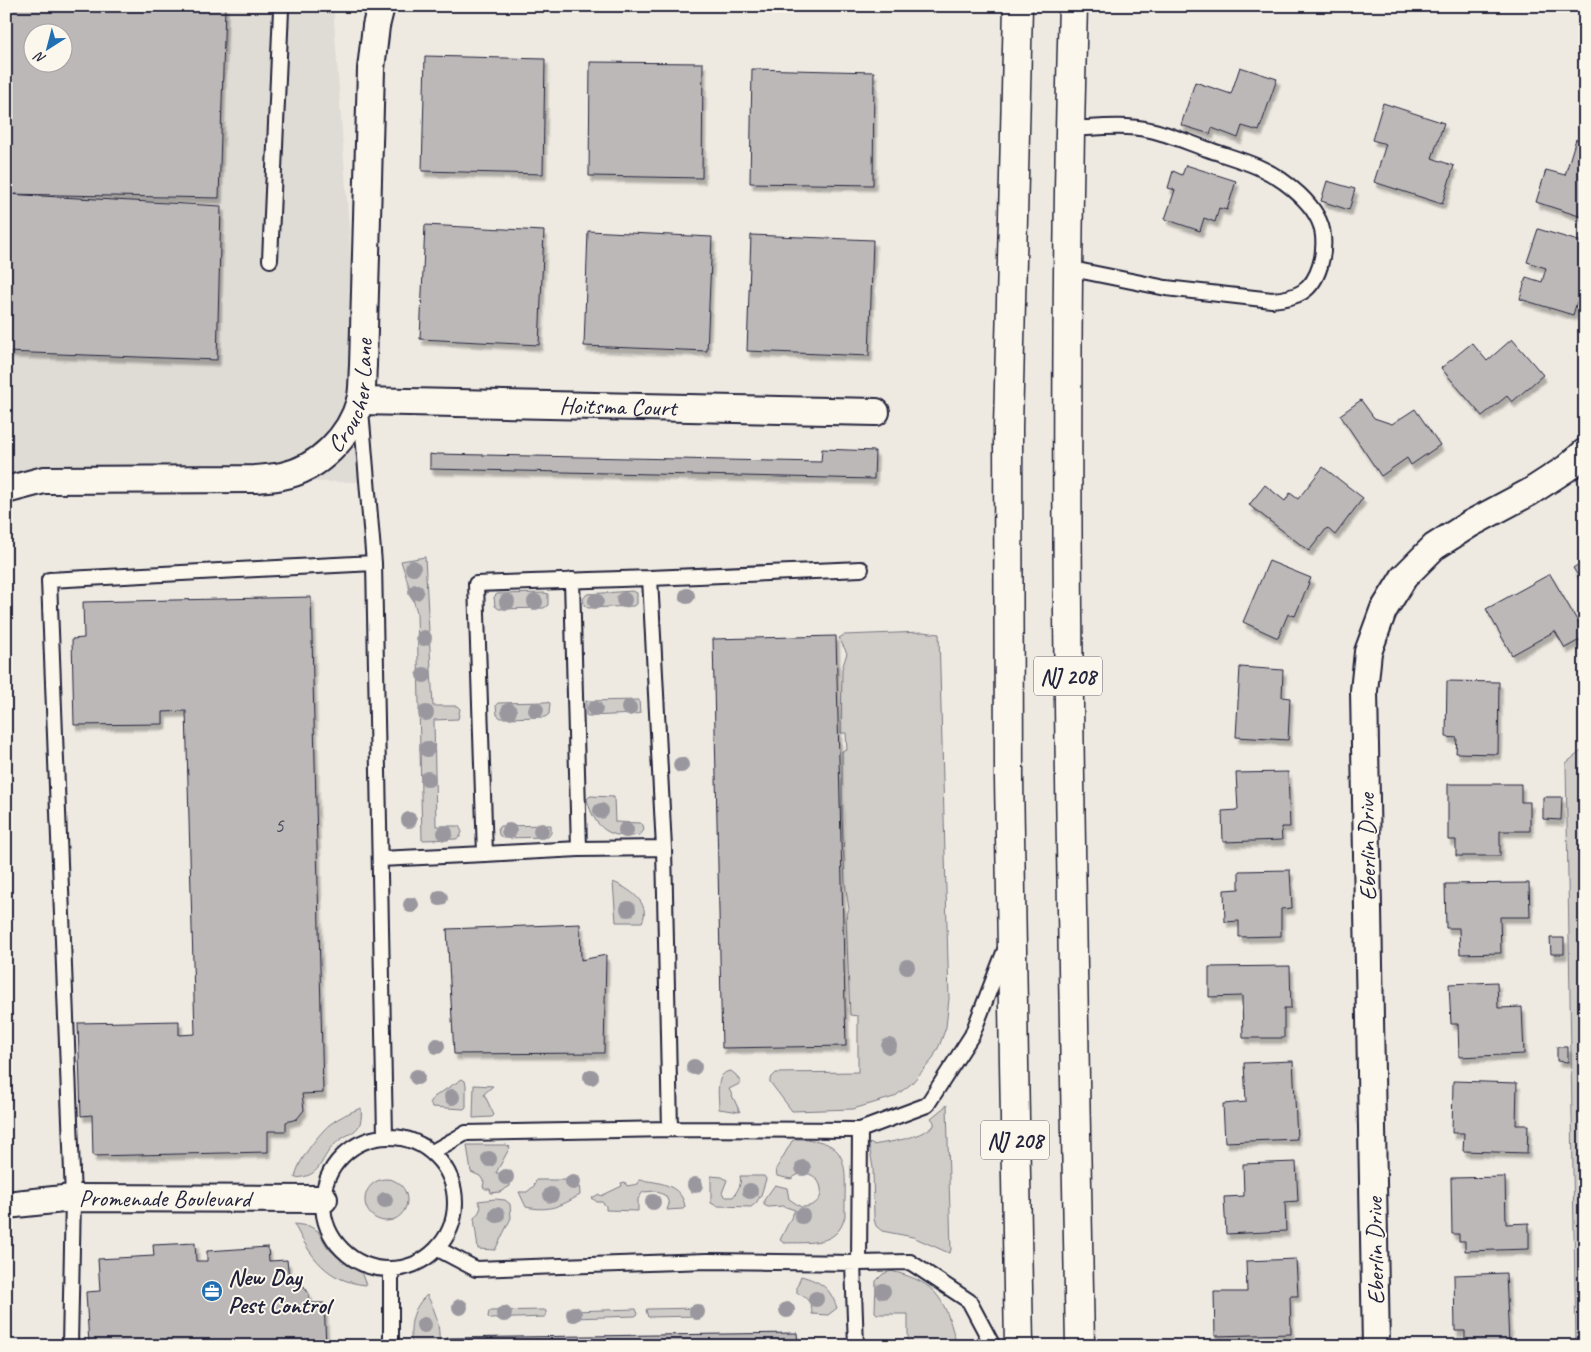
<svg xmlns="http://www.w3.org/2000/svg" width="1591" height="1352" font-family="Caveat,sans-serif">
<defs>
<filter id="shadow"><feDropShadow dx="3" dy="5.5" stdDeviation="1" flood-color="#0004"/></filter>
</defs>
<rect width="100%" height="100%" fill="#eeeae2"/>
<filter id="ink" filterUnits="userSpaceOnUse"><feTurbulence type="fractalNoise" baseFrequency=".02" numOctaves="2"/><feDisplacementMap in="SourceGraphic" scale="10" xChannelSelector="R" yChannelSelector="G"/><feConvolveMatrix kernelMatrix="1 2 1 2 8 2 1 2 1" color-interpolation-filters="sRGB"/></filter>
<g filter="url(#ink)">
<path fill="#dfdbd5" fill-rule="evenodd" d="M 6,6 L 333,6 L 367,482 L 44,480 L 6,490 ZM 32,32 L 62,32 L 62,62 L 32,62 Z"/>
<path fill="#d0cdc9" stroke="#797882" d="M 425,557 L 433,706 L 457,706 L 460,709 L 458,719 L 434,720 L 436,826 L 459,826 L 462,832 L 460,837 L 456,839 L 422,840 L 417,612 L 401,561 Z
M 633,591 L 637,593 L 637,604 L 633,606 L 588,608 L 584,605 L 583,599 L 587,594 Z
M 545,593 L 548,594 L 548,605 L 544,608 L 499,609 L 495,606 L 494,597 L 497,594 Z
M 923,632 L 939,634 L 949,999 L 946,1027 L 940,1044 L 932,1060 L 911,1084 L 894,1097 L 853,1109 L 792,1111 L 770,1082 L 770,1079 L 776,1073 L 858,1072 L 858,1016 L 850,1015 L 846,917 L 849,909 L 845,883 L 842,816 L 842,751 L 847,750 L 846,733 L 841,733 L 842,669 L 847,653 L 839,638 L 844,635 Z
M 639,700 L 640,713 L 636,714 L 588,716 L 586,715 L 586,701 Z
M 546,702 L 550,703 L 549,714 L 545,717 L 501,718 L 497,715 L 496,705 L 498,703 Z
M 1585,748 L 1585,1346 L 1576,1346 L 1566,763 Z
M 590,796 L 614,797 L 615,822 L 640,823 L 643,825 L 644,830 L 640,835 C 610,840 594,828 587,799 Z
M 551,825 L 551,833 L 548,837 L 503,838 L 499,835 L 498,828 L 500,826 Z
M 613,882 C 628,888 652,903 642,922 L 616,922 Z
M 731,1071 L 736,1075 L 741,1083 L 729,1089 L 740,1112 L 719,1109 C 719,1097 714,1072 731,1071 Z
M 462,1079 L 465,1081 L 466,1085 L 466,1107 L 464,1109 L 432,1107 L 430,1103 L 434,1097 Z
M 474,1085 L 493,1086 L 484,1094 L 494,1115 L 492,1117 L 473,1118 Z
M 947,1105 L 951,1250 L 949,1253 L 913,1237 L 882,1231 L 876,1226 L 874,1219 L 873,1168 L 869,1145 L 870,1143 L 873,1145 C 895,1141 915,1139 934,1126 L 934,1122 L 931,1118 Z
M 361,1108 C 364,1136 348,1130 334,1145 C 318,1161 323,1176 295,1178 C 297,1162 317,1136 329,1125 C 338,1118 350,1112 361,1108 Z
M 796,1139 C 855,1139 844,1170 845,1216 C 838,1247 809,1242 784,1243 L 780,1240 L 795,1210 L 783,1206 L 768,1207 L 764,1205 L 764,1200 L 775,1185 L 787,1188 L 789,1199 L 801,1207 C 838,1207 818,1157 791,1179 L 777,1176 L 776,1169 L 792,1141 Z
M 467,1145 L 506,1145 L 510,1147 L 496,1173 L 511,1174 L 510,1186 L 500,1192 L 491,1193 L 490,1189 L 486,1189 L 483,1187 L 484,1182 L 480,1176 L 471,1172 Z
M 711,1176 L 722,1177 L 727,1180 L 722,1193 L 726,1197 L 733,1197 C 738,1190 742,1184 740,1176 L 764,1176 L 766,1179 L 761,1195 L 756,1203 L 751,1207 L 717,1206 L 711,1203 Z
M365 1200a21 21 0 1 1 42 0a21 21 0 1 1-42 0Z
M 536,1180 L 579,1180 L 580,1195 C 561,1206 549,1212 526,1207 L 519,1192 L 527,1192 L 534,1186 Z
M 639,1180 C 657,1182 682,1184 685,1207 L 683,1209 L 667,1210 L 669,1204 L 666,1196 L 656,1191 L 643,1192 L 638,1199 L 638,1211 L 606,1210 L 606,1206 L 602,1202 L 597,1202 L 592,1198 L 599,1194 L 601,1196 L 622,1186 L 621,1183 L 625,1182 L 627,1186 L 638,1184 Z
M 495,1199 L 505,1200 L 510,1204 L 511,1218 L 495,1250 L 478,1249 L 474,1218 L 479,1212 L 481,1207 L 478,1201 Z
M 294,1224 L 309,1226 L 318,1231 L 328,1248 L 340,1259 L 361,1272 L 366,1285 C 326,1281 311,1257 294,1224 Z
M 891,1271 C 940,1283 945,1301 957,1346 L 908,1346 L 908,1314 L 877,1314 L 875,1312 L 876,1281 L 883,1274 Z
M 801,1276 C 822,1282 830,1288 837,1308 L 828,1315 L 812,1314 C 812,1303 807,1297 797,1293 L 797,1287 Z
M 427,1295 C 436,1312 440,1325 439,1344 L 412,1345 C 409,1326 412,1308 427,1295 Z
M 701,1308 L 703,1310 L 701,1316 L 648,1317 L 646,1310 L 647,1309 Z
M 636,1309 L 638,1314 L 635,1316 L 574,1318 L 572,1317 L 572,1311 Z
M 544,1310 L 546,1311 L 546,1316 L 544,1317 L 490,1319 L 488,1317 L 489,1311 Z"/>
<path fill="#bcb8b8" stroke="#22223b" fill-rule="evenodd" filter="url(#shadow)" d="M 6,6 L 225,6 L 219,198 L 6,194 ZM 32,32 L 62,32 L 62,62 L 32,62 Z
M 425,56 L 545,59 L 543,174 L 422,171 Z
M 590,62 L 703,63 L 702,178 L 589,176 Z
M 1240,67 L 1277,79 L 1259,131 L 1242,126 L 1238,138 L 1212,128 L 1210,134 L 1181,125 L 1195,82 L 1231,94 Z
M 752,69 L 874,72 L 873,185 L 750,183 Z
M 1383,103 L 1444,123 L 1432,158 L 1454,166 L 1442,204 L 1374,182 L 1386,144 L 1372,140 Z
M 1576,139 L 1585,142 L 1585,218 L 1536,202 L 1546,170 L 1565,175 Z
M 1186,165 L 1236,181 L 1227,210 L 1219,208 L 1215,222 L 1204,218 L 1200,231 L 1165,219 L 1175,190 L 1168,188 L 1173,171 L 1182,175 Z
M 1327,181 L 1355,189 L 1349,210 L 1321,201 Z
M 6,194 L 221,206 L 217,360 L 6,352 Z
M 425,225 L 544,231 L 539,345 L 420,339 Z
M 1538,229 L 1585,243 L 1585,289 L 1581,288 L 1573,315 L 1520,299 L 1526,277 L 1542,282 L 1546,268 L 1527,262 Z
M 588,231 L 712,237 L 707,351 L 584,346 Z
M 751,235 L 873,240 L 869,356 L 747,351 Z
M 1512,339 L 1543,375 L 1512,402 L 1507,396 L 1482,416 L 1441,368 L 1472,343 L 1487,361 Z
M 1361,400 L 1374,418 L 1392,424 L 1415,409 L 1440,445 L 1411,465 L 1407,458 L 1381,476 L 1340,415 Z
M 822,449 L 875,451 L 874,479 L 430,469 L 430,454 L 436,455 L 436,454 L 821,462 Z
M 1323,467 L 1363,498 L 1335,535 L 1327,528 L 1309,551 L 1249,505 L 1265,485 L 1285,501 L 1290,493 L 1298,499 Z
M 1585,560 L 1585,587 L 1573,568 Z
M 1269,561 L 1311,578 L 1295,616 L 1288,614 L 1278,638 L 1243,622 Z
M 1550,574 L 1585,634 L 1585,637 L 1565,648 L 1555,631 L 1512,655 L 1486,609 Z
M 311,597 L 323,1093 L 302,1094 L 304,1110 L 297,1119 L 286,1122 L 286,1131 L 268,1131 L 268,1152 L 93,1156 L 92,1115 L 81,1116 L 78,1023 L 179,1021 L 179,1035 L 195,1034 L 186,711 L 163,712 L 163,724 L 74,725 L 72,639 L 84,638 L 83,602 Z
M 836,636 L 846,1046 L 722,1048 L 713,639 Z
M 1240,667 L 1283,670 L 1282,697 L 1290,698 L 1288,740 L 1236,737 Z
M 1447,681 L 1499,682 L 1498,754 L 1456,753 L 1457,738 L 1446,737 Z
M 1288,772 L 1290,827 L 1281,827 L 1282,840 L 1223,842 L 1222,811 L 1238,810 L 1236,773 Z
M 1448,784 L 1521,784 L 1521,802 L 1530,802 L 1530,831 L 1500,831 L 1500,856 L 1456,856 L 1456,840 L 1448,840 Z
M 1543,797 L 1562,797 L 1561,820 L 1543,819 Z
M 1290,870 L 1292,908 L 1281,909 L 1281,936 L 1239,937 L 1239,921 L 1225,922 L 1224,890 L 1239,889 L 1239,871 Z
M 1529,883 L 1530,917 L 1500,917 L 1501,953 L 1460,954 L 1459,928 L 1446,928 L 1445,884 Z
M 580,924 L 581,960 L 606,955 L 604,1053 L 454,1054 L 447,929 Z
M 1550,938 L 1564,938 L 1564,954 L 1551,954 Z
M 1290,966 L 1291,1008 L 1284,1008 L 1284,1038 L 1243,1038 L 1242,996 L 1209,997 L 1209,967 Z
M 1497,982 L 1498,1008 L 1522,1007 L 1524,1054 L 1459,1057 L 1458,1024 L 1451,1024 L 1449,984 Z
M 1557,1047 L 1568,1047 L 1568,1062 L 1557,1061 Z
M 1293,1061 L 1297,1139 L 1225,1142 L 1223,1104 L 1246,1102 L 1244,1063 Z
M 1453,1081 L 1517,1083 L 1516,1125 L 1528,1125 L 1527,1153 L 1463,1151 L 1464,1133 L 1452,1133 Z
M 1296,1162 L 1298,1201 L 1285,1202 L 1286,1231 L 1226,1234 L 1224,1197 L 1244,1196 L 1243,1164 Z
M 1505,1177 L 1506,1224 L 1529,1223 L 1529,1249 L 1465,1251 L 1465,1241 L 1459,1241 L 1459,1234 L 1452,1234 L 1451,1178 Z
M 195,1243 L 196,1261 L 207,1261 L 207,1251 L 268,1247 L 269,1261 L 287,1260 L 289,1278 L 295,1280 L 303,1285 L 309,1294 L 309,1303 L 324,1303 L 326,1346 L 84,1346 L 89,1345 L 86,1292 L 100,1291 L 98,1259 L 154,1256 L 153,1245 Z
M 1296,1259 L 1298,1296 L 1290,1296 L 1291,1334 L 1215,1336 L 1214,1292 L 1247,1292 L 1246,1261 Z
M 1506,1273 L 1509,1345 L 1465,1346 L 1465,1331 L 1455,1331 L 1454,1275 Z
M 797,1333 L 798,1346 L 447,1346 L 447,1338 Z"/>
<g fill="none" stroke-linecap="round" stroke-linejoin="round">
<g stroke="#22223b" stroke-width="18">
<path id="service" d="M 270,260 L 281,10 L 280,6
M 1067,268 L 1166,288 L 1272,300 C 1297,298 1312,292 1320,266 C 1323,256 1324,246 1323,236 C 1321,206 1283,178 1258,167 C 1242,160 1224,155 1207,149 C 1189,143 1169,134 1150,130 C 1124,124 1095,128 1070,129
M 361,410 L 374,563 L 385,1136
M 650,578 L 861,569
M 572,580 L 579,849
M 485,854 L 579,849 L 664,848
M 380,859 L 485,854 L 476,584 L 650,578 L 664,848 L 670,1129
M323 1203a66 66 0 1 1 132 0a66 66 0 1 1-132 0Z
M 432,1152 L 466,1133 L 670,1129 L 860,1130 L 927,1105 L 972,1035 L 1005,950
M 438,1249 L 476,1269 L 707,1261 L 859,1263 L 910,1262 L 969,1301 L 993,1346
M 853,1263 L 856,1346
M 859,1263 L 860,1130
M 391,1269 L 391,1346
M 70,1346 L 73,1198 L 49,580 L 374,563"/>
</g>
<g stroke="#22223b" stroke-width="30">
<g id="minor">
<path id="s1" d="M 360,401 L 876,412"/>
<path id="s2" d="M 6,490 L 44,480 L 255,479 C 264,478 273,478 282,476 C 318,469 350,437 360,401 C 363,391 362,378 363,366 L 371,69 L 376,26 L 381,6"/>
<path id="s3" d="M 6,1205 L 73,1198 L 324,1199"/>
<path d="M 1376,1346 L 1364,691 L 1368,652 L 1383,611 L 1404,577 L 1434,547 L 1470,524 L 1530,492 L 1567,468 L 1585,452"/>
</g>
</g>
<g stroke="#22223b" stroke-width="31">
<path id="trunk" d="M 1018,6 L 1008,428 L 1009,779 L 1019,1346
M 1073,6 C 1060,453 1072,899 1080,1346"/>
</g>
<use href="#service" stroke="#fbf7ec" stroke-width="14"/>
<use href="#minor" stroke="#fbf7ec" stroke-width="26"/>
<use href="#trunk" stroke="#fbf7ec" stroke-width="28"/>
</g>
<g fill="#9a989e">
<circle cx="413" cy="568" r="8"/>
<circle cx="416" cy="592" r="8"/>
<circle cx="687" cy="596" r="8"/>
<circle cx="624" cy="600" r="8"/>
<circle cx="596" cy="601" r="8"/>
<circle cx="507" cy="602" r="8"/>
<circle cx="535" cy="602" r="8"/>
<circle cx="424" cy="638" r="8"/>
<circle cx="424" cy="675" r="8"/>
<circle cx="629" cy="708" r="8"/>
<circle cx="595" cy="709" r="8"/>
<circle cx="536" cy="710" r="8"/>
<circle cx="509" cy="711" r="8"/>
<circle cx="426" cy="713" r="8"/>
<circle cx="427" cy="749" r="8"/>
<circle cx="681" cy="765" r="8"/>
<circle cx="428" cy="779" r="8"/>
<circle cx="601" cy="811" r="8"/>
<circle cx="409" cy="820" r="8"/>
<circle cx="626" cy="830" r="8"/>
<circle cx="509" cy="831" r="8"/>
<circle cx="541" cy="831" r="8"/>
<circle cx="445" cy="833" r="8"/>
<circle cx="440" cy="898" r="8"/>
<circle cx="411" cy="905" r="8"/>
<circle cx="628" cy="909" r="8"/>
<circle cx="907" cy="967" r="8"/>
<circle cx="437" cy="1046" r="8"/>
<circle cx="889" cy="1046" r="8"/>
<circle cx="694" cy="1067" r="8"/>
<circle cx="417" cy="1077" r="8"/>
<circle cx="591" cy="1077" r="8"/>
<circle cx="452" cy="1097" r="8"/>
<circle cx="489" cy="1159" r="8"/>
<circle cx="803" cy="1168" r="8"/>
<circle cx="506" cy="1177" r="8"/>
<circle cx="573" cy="1182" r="8"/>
<circle cx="695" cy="1185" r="8"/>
<circle cx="750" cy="1191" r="8"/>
<circle cx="551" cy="1195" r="8"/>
<circle cx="385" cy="1200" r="8"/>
<circle cx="653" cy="1202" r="8"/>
<circle cx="497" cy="1215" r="8"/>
<circle cx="802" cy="1216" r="8"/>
<circle cx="883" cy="1291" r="8"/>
<circle cx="816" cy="1299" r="8"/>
<circle cx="460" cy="1307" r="8"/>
<circle cx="787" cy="1310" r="8"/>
<circle cx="697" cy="1312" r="8"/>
<circle cx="504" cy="1314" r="8"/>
<circle cx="574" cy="1314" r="8"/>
<circle cx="424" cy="1325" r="8"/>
</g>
</g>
<defs>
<g id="office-disc" transform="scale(1.125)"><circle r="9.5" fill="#1f6fb2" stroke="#fbf7ec"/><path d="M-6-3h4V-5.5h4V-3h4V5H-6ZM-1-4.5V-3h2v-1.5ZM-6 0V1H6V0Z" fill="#fff"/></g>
</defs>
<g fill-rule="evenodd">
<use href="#office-disc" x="212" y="1291"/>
</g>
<g text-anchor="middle" stroke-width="4" stroke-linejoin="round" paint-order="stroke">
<g font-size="21" fill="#48485a">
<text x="279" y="832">5</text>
</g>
<g fill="#fbf7ec" stroke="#636270" stroke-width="1">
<rect x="1034" y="656.5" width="68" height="39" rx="4"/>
<rect x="981" y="1120.5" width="68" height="39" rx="4"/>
</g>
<g font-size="22" font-weight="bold" fill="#22223b">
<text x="1068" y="684">NJ 208</text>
<text x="1015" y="1148">NJ 208</text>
</g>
<g font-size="24" fill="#22223b" stroke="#fbf7ec">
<text dy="8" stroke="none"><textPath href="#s2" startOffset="394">Croucher Lane</textPath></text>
<text dy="8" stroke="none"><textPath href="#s1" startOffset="258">Hoitsma Court</textPath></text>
<text transform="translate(1367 847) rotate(-91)" y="8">Eberlin Drive</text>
<text dy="8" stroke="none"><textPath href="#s3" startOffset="159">Promenade Boulevard</textPath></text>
<text transform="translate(1375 1251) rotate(-91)" y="8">Eberlin Drive</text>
</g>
<g font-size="24" font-weight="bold" fill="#22223b" stroke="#fbf7ec" text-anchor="start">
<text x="228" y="1285">New Day<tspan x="228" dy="28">Pest Control</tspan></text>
</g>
</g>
<rect width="1591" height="1352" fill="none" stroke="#fbf7ec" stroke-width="25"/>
<rect x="12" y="12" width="1566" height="1327" fill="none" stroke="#22223b" stroke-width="2" filter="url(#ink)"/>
<g transform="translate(48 48) rotate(216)"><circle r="24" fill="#fbf7ec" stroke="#a4a2a5"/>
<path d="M0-4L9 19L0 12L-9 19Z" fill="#1f6fb2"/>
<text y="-8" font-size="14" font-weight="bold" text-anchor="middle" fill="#22223b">N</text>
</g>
</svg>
